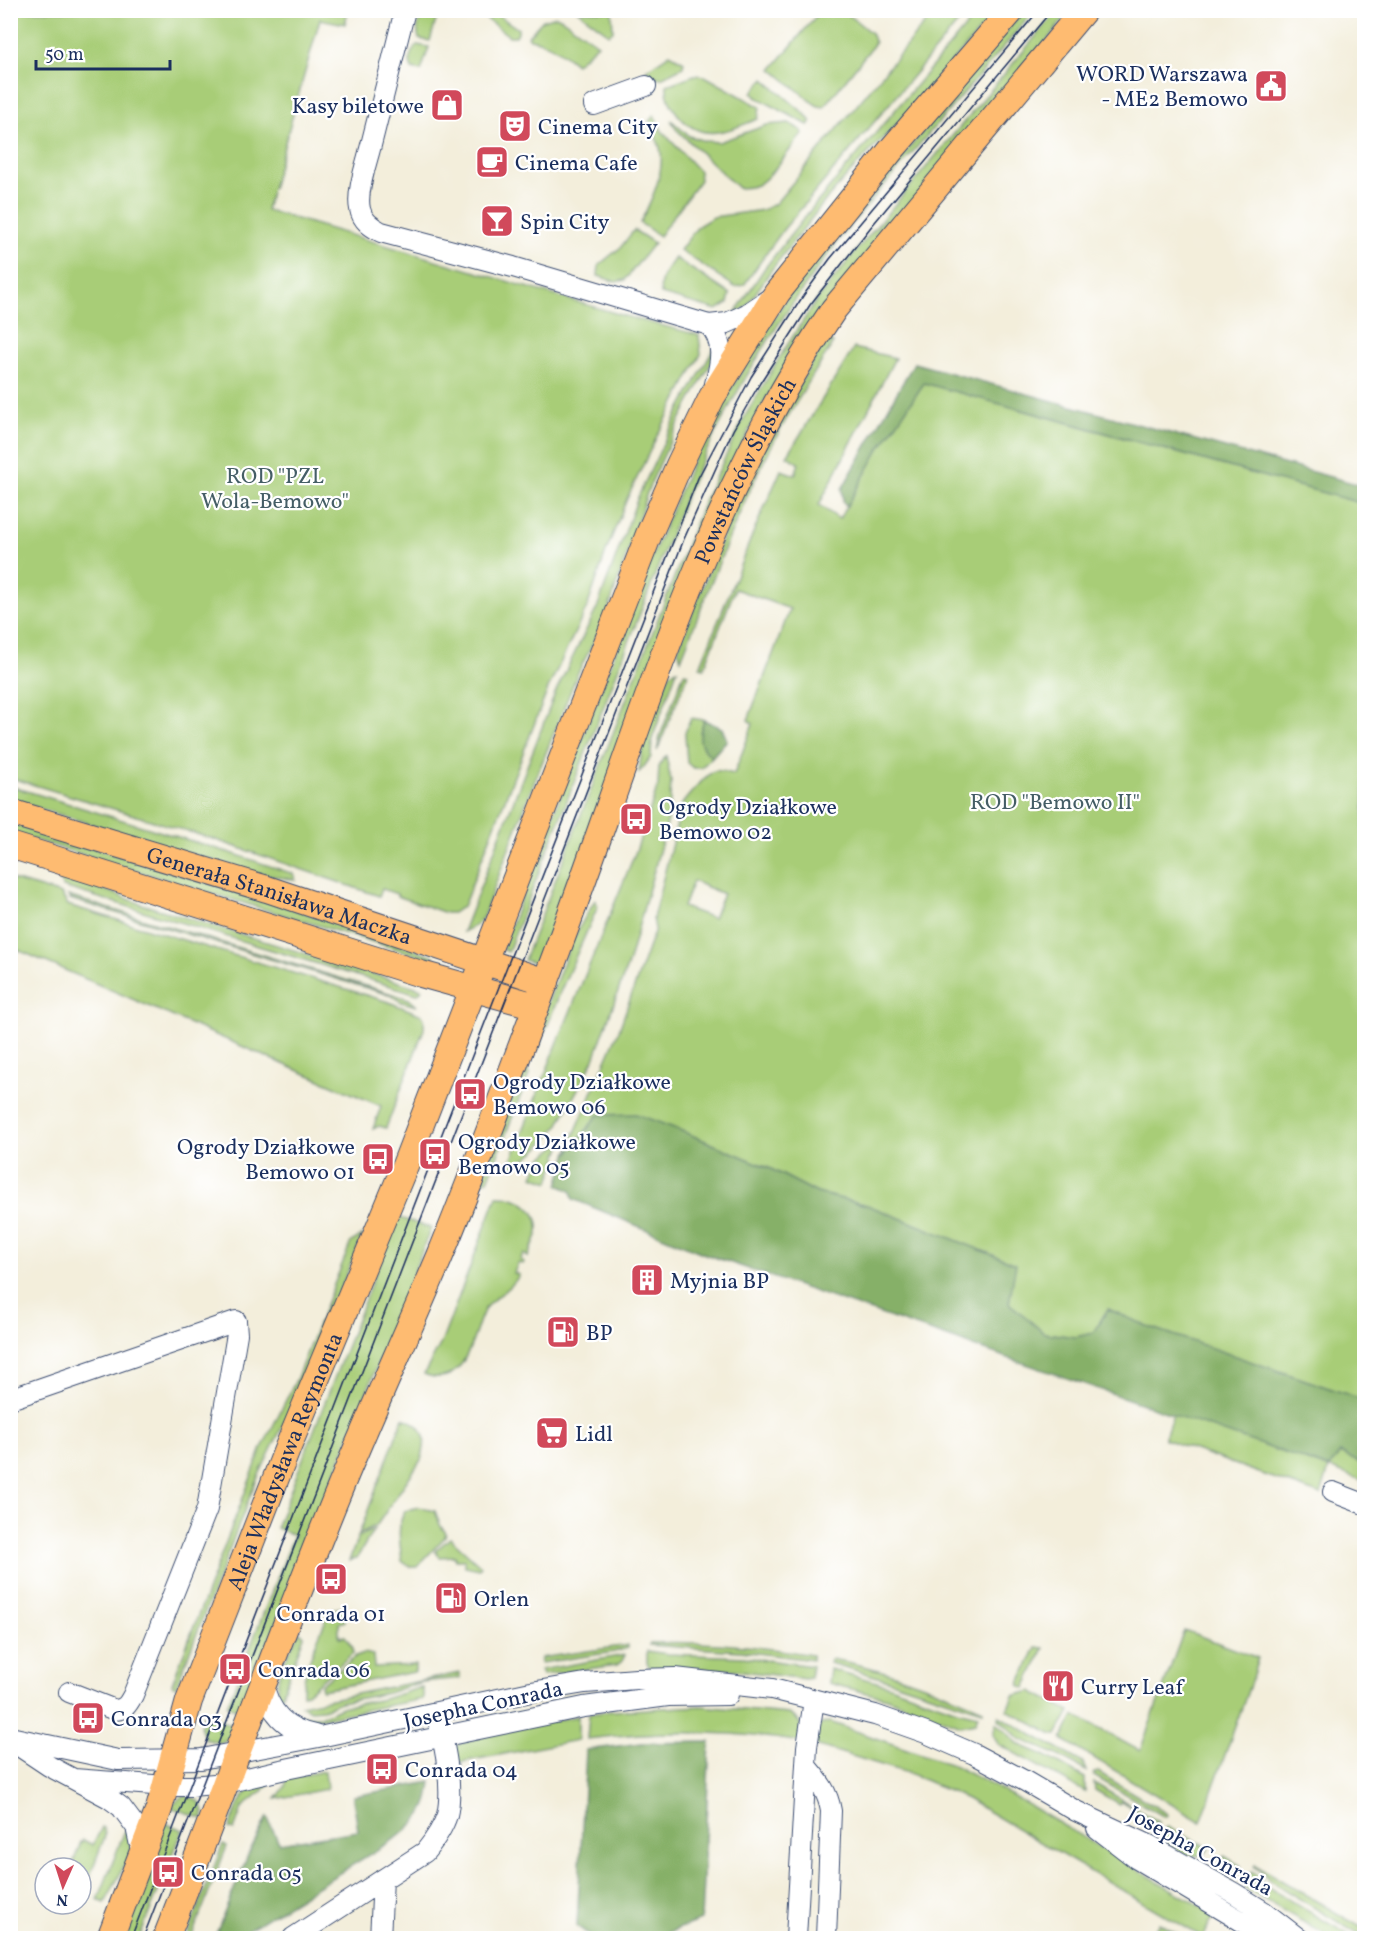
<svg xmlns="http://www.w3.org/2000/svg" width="1375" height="1949" font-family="Vollkorn,serif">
<rect width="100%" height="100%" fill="#fff"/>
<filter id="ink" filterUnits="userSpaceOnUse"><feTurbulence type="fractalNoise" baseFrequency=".0167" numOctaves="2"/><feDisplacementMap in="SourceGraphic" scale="12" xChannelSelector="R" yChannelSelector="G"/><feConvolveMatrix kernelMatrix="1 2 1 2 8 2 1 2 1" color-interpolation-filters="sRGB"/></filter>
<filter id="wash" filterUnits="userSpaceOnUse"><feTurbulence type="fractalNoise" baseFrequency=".008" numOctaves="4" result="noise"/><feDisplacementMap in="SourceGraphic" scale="24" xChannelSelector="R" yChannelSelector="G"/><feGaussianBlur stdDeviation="1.35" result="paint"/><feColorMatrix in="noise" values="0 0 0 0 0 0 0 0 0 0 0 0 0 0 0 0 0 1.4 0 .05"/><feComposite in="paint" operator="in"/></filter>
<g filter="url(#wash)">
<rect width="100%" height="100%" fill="#f3eedb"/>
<path fill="#a8cd77" stroke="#627e6a" stroke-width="1.5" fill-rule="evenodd" d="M 821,10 L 844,11 L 871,33 L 875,43 L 824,107 L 818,106 L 813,103 L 772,69 Z
M 10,11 L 348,11 L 345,24 L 320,19 L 266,210 L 625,316 L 699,335 L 701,354 L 656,438 L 626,501 L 607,549 L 588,605 L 548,689 L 465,902 L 463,906 L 453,913 L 446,913 L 397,896 L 397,894 L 382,889 L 379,896 L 213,839 L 11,778 Z
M 476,11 L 492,11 L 518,29 L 518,32 L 516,36 L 509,36 Z
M 578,11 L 610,11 L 612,12 L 613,31 L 609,34 Z
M 935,11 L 968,11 L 783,230 L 744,285 L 735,287 L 680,250 L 698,226 L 713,217 L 763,210 L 776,203 Z
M 979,11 L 997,11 L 898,123 L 857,165 L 825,201 L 772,269 L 747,306 L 733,316 L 764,269 L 808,213 Z
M 1023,11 L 1034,11 C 960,101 878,186 809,280 C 760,348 718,421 685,498 L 508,952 L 502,949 L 652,556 L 705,432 L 791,291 Z
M 1057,11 L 1070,11 L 767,397 L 724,478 L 705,521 L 546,952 C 538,964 538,965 524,960 L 704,501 L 745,416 L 784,350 L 816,301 L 855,252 Z
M 426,14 L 437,17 L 430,41 L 419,39 C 416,28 417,21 426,14 Z
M 556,16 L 562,19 L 598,44 L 576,64 C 562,53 549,42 530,39 L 528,36 L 543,20 Z
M 417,45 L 429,47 L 421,71 L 412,69 C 408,60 410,52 417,45 Z
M 670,54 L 684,62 L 683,67 L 661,78 L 651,76 L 646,70 Z
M 694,75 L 705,76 L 760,107 L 758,119 C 727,131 700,145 676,112 C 670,104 666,94 667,85 Z
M 764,79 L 805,114 L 811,122 L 808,125 L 756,97 L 756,96 L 752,93 Z
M 654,115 L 662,131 L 699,171 L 700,180 L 659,236 L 640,223 C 650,203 666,172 660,148 C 658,140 652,131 649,122 Z
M 671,120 L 689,136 L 705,141 L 719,142 L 767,125 L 789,123 L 801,130 L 803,133 C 792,146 771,178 757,185 C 752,187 744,188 738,188 L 676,129 Z
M 634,230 L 654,243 L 625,280 L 616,282 L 598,276 L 599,265 L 621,247 Z
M 675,258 L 730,294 L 728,303 L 717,310 L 661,294 C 658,279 666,270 675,258 Z
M 827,337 L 833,343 C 811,379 787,415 768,453 C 734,519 709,589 681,659 L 678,650 L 746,477 Z
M 714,348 L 714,358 L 681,418 L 649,487 L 606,617 L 577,675 L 530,793 L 483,917 L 475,926 L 463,932 L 556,691 L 597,608 L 638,497 L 677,415 Z
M 854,348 L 895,358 L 819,505 L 839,519 L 877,453 L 924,383 L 1364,504 L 1364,1400 L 1144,1325 L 1108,1309 L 1093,1333 L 1076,1337 L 1044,1333 L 1009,1303 L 1015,1264 L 867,1205 L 817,1193 L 769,1168 L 677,1129 L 598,1115 L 567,1154 L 574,1135 L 619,1030 L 655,929 L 653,918 L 682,804 C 687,797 707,774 714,771 C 720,769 728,773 734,774 L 753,724 L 748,720 L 790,609 L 735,589 L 704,668 L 700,667 L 753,533 L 781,470 L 795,475 L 799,463 L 787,456 ZM 693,881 L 723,894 L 713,918 L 683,907 Z
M 677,670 L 652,739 L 651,757 L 643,768 L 639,772 L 643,741 L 670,673 Z
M 684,673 L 688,674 L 657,751 L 660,736 Z
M 691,718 L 704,720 L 700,732 L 703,749 L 712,757 L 701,768 L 693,768 L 687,763 L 685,733 Z
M 666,756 L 671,781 L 669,816 L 629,961 L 594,1059 L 558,1126 L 539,1148 L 514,1168 L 509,1166 L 557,1044 L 636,851 L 658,786 L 659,765 Z
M 10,786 L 231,853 L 294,874 L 295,880 L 255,873 L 11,800 Z
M 10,822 L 303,912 L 434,956 L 433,960 L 11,833 Z
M 10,857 L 69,876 L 141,904 L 422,989 L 421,991 L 417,994 L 63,887 L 58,876 L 11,862 Z
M 10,879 L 61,894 L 68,905 L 389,1002 L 422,1015 L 424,1019 L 424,1029 L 386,1128 L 379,1126 L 373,1129 L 381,1106 L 11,947 Z
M 68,896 L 409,999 L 417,1006 L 402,1002 L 390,995 L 70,899 Z
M 595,900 L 598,906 L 561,990 L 538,1050 L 531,1047 L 572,940 Z
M 523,1067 L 528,1070 L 529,1074 L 488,1180 L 481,1182 Z
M 563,1141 L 549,1182 L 533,1176 L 541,1159 Z
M 497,1196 C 518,1195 541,1209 538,1233 L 528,1257 L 524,1254 L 520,1259 L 524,1262 L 523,1264 L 518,1263 L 514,1273 L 519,1275 C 511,1291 497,1294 486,1307 C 483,1311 482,1316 480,1320 C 471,1345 461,1390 424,1374 L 442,1341 Z
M 397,1217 L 431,1228 L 242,1711 L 227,1706 L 294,1535 L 276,1528 Z
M 363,1235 L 287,1417 L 256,1481 L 176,1687 L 173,1686 L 172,1684 L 262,1448 L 296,1380 L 351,1242 Z
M 1173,1414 L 1328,1468 L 1340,1453 L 1364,1465 L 1364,1481 L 1329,1468 L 1321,1495 L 1164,1439 Z
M 403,1418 C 426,1426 428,1439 421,1460 L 377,1525 L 359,1534 Z
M 418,1507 L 435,1511 L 440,1525 L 446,1533 L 445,1537 L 417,1567 L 410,1567 L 402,1561 C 400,1544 396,1526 405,1511 Z
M 374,1529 L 357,1558 L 349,1561 L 358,1537 Z
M 450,1538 L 481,1566 L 479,1569 L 465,1566 L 465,1560 L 455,1560 L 455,1556 L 440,1557 L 435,1551 Z
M 344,1607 L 345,1621 L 339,1623 L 339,1637 L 345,1636 L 353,1648 L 353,1653 L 307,1693 L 303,1694 C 301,1673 321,1632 330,1610 Z
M 1184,1630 L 1258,1658 L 1250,1685 L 1201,1822 L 1062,1739 L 1074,1715 L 1140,1751 Z
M 300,1632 L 304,1636 L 279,1702 C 271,1677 289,1653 300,1632 Z
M 650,1643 C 704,1641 759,1646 812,1655 L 812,1660 L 741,1651 L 649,1645 Z
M 628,1645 L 628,1648 L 614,1652 L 540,1663 L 541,1658 Z
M 1036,1647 L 1044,1648 L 1025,1688 L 1019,1685 Z
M 647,1651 L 668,1654 L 744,1657 L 812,1666 L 810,1678 L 805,1679 L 728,1669 L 650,1668 L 647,1663 Z
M 364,1653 L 373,1655 L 374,1667 L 415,1665 L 415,1672 L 322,1690 L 321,1685 L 356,1656 Z
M 625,1655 L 622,1661 L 617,1665 L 543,1675 L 541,1673 L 540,1670 Z
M 831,1659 C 884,1668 934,1688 983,1709 L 983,1711 C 931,1695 881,1676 829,1663 Z
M 830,1669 L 884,1684 L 957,1710 L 978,1715 L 975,1723 L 961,1726 L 887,1698 L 828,1683 Z
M 460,1673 L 460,1678 L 421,1682 L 388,1693 L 341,1702 L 323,1709 L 310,1710 L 301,1705 Z
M 422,1687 L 423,1692 L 423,1699 L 319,1719 L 292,1716 L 295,1715 L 321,1716 L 345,1706 L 384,1699 Z
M 1031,1691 L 1070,1711 L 1057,1735 L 1053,1735 L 1007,1710 L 1013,1696 Z
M 701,1706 L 789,1714 C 804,1722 801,1726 801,1742 C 729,1730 659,1730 587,1739 L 589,1714 L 612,1711 Z
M 204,1714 L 236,1727 L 230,1738 L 220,1743 L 205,1739 L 200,1726 Z
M 578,1716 L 578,1740 L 456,1763 L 454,1748 L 456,1745 L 501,1730 Z
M 999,1716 L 1083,1763 L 1086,1771 L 1057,1755 L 1020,1739 L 998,1718 Z
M 830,1722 L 955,1766 L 1020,1800 L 1215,1915 L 1202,1937 L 967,1799 L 911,1774 L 815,1745 L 817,1728 L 822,1724 Z
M 996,1723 L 1020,1745 L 1044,1755 L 1085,1778 L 1085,1792 L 998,1744 L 993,1734 Z
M 325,1771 L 327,1789 L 276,1799 L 285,1787 L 287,1778 Z
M 1098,1772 L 1166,1813 L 1167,1815 L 1165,1817 L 1094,1776 L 1094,1773 Z
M 267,1781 L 268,1786 L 242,1808 L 234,1830 L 229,1829 C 238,1805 241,1790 267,1781 Z
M 1094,1783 L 1159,1822 L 1153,1824 L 1135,1813 L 1136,1810 L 1121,1801 L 1119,1804 L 1095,1790 Z
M 183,1796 C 197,1796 205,1804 204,1819 L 170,1807 L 176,1801 Z
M 165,1823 L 183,1830 L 139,1938 L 120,1938 Z
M 102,1827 L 104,1828 L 105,1836 L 81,1899 L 81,1868 L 71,1868 L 81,1842 L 83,1840 L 93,1845 Z
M 129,1827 L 132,1851 L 105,1903 L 98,1900 L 124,1833 Z
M 1167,1827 L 1209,1848 C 1196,1868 1171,1844 1156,1834 Z
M 223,1844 L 227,1846 L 191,1938 L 186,1938 Z
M 1224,1856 L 1241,1866 L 1234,1880 L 1221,1873 L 1220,1863 Z
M 1255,1865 L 1364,1929 L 1364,1938 L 1270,1881 L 1261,1871 L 1254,1867 Z
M 1251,1872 L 1258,1876 L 1267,1887 L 1354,1938 L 1331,1938 L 1244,1888 Z
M 1159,1923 L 1185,1938 L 1150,1938 Z"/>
<path fill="#86b068" stroke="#507063" stroke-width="1.5" d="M 914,363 L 1364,486 L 1364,504 L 924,383 L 877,453 L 847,506 L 843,502 L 842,489 Z
M 704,720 L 722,728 L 727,740 L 712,757 C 697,745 698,737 704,720 Z
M 636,1114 L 677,1129 L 769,1168 L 817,1193 L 867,1205 L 1016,1264 L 1009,1303 L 1044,1333 L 1076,1337 L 1093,1333 L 1108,1309 L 1144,1325 L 1364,1400 L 1364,1465 L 1340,1453 L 1329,1468 L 705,1254 L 573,1199 L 571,1191 L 558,1185 L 567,1155 L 598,1115 Z
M 710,1742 L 701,1920 L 654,1938 L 593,1938 L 577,1926 L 586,1750 L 642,1743 Z
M 431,1782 C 429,1810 419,1820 398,1837 L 244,1932 L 238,1938 L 214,1938 L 248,1855 L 267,1817 L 279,1843 L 358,1831 L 353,1796 Z"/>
</g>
<g filter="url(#ink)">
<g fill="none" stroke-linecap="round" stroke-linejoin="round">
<g stroke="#3b4c71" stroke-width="22">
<path id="minor" d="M 405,10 C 394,55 382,100 371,145 C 367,162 356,192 360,209 C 362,221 372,227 381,232 L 513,267 L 709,325 L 727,323 L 745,315 L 772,297
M 594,105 L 646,86
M 709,325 C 725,342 721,362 715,384
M 10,1399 L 236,1321 L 237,1334 L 207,1509 L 133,1695 C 128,1704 126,1709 115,1710 L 69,1692
M 1333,1492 L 1364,1504
M 263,1682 C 268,1711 286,1730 315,1735
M 10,1737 L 118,1760 L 201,1759 L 324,1736 L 531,1692 L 585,1683 L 636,1679 L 675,1678 L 772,1689 L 875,1715 L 926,1733 L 974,1754 L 1025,1781 L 1076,1811 L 1149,1845 L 1234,1893 L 1263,1911 L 1298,1938
M 13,1742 L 49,1766 L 109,1798 L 121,1807 L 136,1827 L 142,1855
M 806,1766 C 819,1781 828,1792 831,1811 L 826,1938
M 74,1779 L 166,1786 L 191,1786 L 226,1783 L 281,1770 L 584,1707 L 668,1696 L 728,1695
M 1097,1828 L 1137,1859 L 1243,1922 L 1279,1938
M 293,1938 L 425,1852 C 433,1842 443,1828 447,1815 C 453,1790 446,1750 439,1726
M 380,1938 L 383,1879
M 796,1938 L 807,1747 L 814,1700"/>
</g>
<g stroke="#3b4c71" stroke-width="28">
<g id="major">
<path id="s1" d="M 10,812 L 267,889 L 546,982"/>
<path d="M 10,845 L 421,974 L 536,1006"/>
<path id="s2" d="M 110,1938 L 159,1809 L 189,1701 L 288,1447 L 404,1168 L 649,534 L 679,465 L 712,397 L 777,293 L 892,149 L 1012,10"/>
<path id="s3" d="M 166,1938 C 220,1801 270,1662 325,1525 C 361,1434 402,1346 440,1256 C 477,1166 511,1074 545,983 C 633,755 695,513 834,309 L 1084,10"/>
</g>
</g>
<use href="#minor" stroke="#fff" stroke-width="20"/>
<use href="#major" stroke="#febb71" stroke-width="26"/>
<path stroke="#1b2f5e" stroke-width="1.5" d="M 131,1938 L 477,1043 L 698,478 L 751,377 L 803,296 L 830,259 L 1039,10
M 143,1938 L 684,539 L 733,430 L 760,383 L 810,305 L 870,228 L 1052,10"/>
</g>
</g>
<defs>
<g id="civic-square" transform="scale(1.725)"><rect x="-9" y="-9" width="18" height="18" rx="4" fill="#d1495b" stroke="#fff"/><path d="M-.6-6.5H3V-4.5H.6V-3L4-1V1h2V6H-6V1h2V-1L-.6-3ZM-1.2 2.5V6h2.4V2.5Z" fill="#fff"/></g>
<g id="shop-square" transform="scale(1.725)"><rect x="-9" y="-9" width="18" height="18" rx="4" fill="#d1495b" stroke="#fff"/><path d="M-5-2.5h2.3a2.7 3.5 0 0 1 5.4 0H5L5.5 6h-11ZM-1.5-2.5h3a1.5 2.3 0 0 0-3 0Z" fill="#fff"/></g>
<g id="theatre-square" transform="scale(1.725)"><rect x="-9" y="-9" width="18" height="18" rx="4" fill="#d1495b" stroke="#fff"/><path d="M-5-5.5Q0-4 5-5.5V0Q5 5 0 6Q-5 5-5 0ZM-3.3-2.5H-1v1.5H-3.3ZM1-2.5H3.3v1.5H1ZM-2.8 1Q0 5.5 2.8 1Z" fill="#fff"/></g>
<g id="cafe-square" transform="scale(1.725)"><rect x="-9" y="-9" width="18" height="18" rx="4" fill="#d1495b" stroke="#fff"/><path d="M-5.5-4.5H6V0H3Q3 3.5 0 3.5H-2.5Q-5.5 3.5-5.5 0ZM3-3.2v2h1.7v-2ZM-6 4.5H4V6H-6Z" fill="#fff"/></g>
<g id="bar-square" transform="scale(1.725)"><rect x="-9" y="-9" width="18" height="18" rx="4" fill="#d1495b" stroke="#fff"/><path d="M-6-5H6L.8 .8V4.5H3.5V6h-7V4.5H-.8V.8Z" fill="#fff"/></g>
<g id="bus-square" transform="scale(1.725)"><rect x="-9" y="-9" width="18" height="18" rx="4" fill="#d1495b" stroke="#fff"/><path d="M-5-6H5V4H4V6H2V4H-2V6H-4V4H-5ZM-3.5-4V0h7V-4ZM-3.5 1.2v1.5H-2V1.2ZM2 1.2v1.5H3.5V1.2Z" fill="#fff"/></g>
<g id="building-square" transform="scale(1.725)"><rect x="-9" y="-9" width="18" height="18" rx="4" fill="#d1495b" stroke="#fff"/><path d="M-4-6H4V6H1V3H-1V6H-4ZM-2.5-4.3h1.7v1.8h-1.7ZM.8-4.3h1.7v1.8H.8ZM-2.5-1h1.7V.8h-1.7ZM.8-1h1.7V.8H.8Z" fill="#fff"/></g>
<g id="fuel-square" transform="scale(1.725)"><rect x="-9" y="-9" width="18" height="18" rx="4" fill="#d1495b" stroke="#fff"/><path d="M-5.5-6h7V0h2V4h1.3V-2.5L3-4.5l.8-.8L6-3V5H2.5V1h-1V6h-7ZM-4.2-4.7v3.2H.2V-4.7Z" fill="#fff"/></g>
<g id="supermarket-square" transform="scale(1.725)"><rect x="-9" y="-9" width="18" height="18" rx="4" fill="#d1495b" stroke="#fff"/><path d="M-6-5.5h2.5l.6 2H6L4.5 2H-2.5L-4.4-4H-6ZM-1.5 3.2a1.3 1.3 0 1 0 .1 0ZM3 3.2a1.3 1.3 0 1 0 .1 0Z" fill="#fff"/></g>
<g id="restaurant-square" transform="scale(1.725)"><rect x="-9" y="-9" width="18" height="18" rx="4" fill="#d1495b" stroke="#fff"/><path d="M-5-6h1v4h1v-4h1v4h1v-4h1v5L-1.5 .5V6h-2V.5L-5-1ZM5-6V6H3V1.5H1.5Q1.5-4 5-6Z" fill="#fff"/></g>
</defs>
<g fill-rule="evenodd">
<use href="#civic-square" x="1271" y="86"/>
<use href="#shop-square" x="447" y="105"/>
<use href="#theatre-square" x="515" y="126"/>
<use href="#cafe-square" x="492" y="162"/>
<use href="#bar-square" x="497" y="221"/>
<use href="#bus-square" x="636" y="819"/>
<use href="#bus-square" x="470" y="1094"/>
<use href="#bus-square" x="435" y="1154"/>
<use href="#bus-square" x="378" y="1159"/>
<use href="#building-square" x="647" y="1280"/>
<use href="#fuel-square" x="563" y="1332"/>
<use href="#supermarket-square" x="552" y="1433"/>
<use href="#bus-square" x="331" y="1579"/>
<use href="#fuel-square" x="451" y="1598"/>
<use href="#bus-square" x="235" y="1669"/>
<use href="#restaurant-square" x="1058" y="1686"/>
<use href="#bus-square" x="88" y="1718"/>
<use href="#bus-square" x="382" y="1769"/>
<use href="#bus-square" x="168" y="1872"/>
</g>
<g text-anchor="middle" stroke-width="4.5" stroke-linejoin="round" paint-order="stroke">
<g font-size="22" fill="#1b2f5e" stroke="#fff" text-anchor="start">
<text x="1248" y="81" text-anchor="end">WORD Warszawa<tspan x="1248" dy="25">- ME2 Bemowo</tspan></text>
<text x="424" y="113" text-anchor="end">Kasy biletowe</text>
<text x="538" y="134">Cinema City</text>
<text x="515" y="170">Cinema Cafe</text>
<text x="520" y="229">Spin City</text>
<text x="659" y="814">Ogrody Działkowe<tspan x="659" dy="25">Bemowo 02</tspan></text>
<text x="493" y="1089">Ogrody Działkowe<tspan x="493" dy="25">Bemowo 06</tspan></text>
<text x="458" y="1149">Ogrody Działkowe<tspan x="458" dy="25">Bemowo 05</tspan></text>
<text x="355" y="1154" text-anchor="end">Ogrody Działkowe<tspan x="355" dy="25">Bemowo 01</tspan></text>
<text x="670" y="1288">Myjnia BP</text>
<text x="586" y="1340">BP</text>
<text x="575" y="1441">Lidl</text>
<text x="474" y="1606">Orlen</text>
<text x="331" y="1621" text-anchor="middle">Conrada 01</text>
<text x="258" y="1677">Conrada 06</text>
<text x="1081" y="1694">Curry Leaf</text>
<text x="111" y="1726">Conrada 03</text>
<text x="405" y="1777">Conrada 04</text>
<text x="191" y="1880">Conrada 05</text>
</g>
<g font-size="22" fill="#1b2f5e" stroke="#fff">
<text dy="8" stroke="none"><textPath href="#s3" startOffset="1578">Powstańców Śląskich</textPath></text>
<text dy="8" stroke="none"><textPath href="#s1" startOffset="282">Generała Stanisława Maczka</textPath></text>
<text dy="8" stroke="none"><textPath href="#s2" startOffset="508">Aleja Władysława Reymonta</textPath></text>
<text transform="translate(483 1704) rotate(-12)" y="8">Josepha Conrada</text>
<text transform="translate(1201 1850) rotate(29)" y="8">Josepha Conrada</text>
</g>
<g font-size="22" fill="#455e66" stroke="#fff">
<text x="275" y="483">ROD "PZL<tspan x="275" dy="25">Wola-Bemowo"</tspan></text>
<text x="1055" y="809">ROD "Bemowo II"</text>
</g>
</g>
<rect width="1375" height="1949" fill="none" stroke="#fff" stroke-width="36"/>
<g transform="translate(63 1886) rotate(183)"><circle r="28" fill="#ffffff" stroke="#a4acbf" stroke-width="1.5"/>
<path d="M0-4.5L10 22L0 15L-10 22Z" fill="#d1495b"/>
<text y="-9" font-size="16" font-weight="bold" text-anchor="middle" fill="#1b2f5e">N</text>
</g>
<path d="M36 60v9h134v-9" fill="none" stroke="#1b2f5e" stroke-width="3"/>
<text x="45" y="60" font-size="18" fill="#1b2f5e" stroke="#ffffff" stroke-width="4.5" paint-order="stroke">50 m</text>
</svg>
